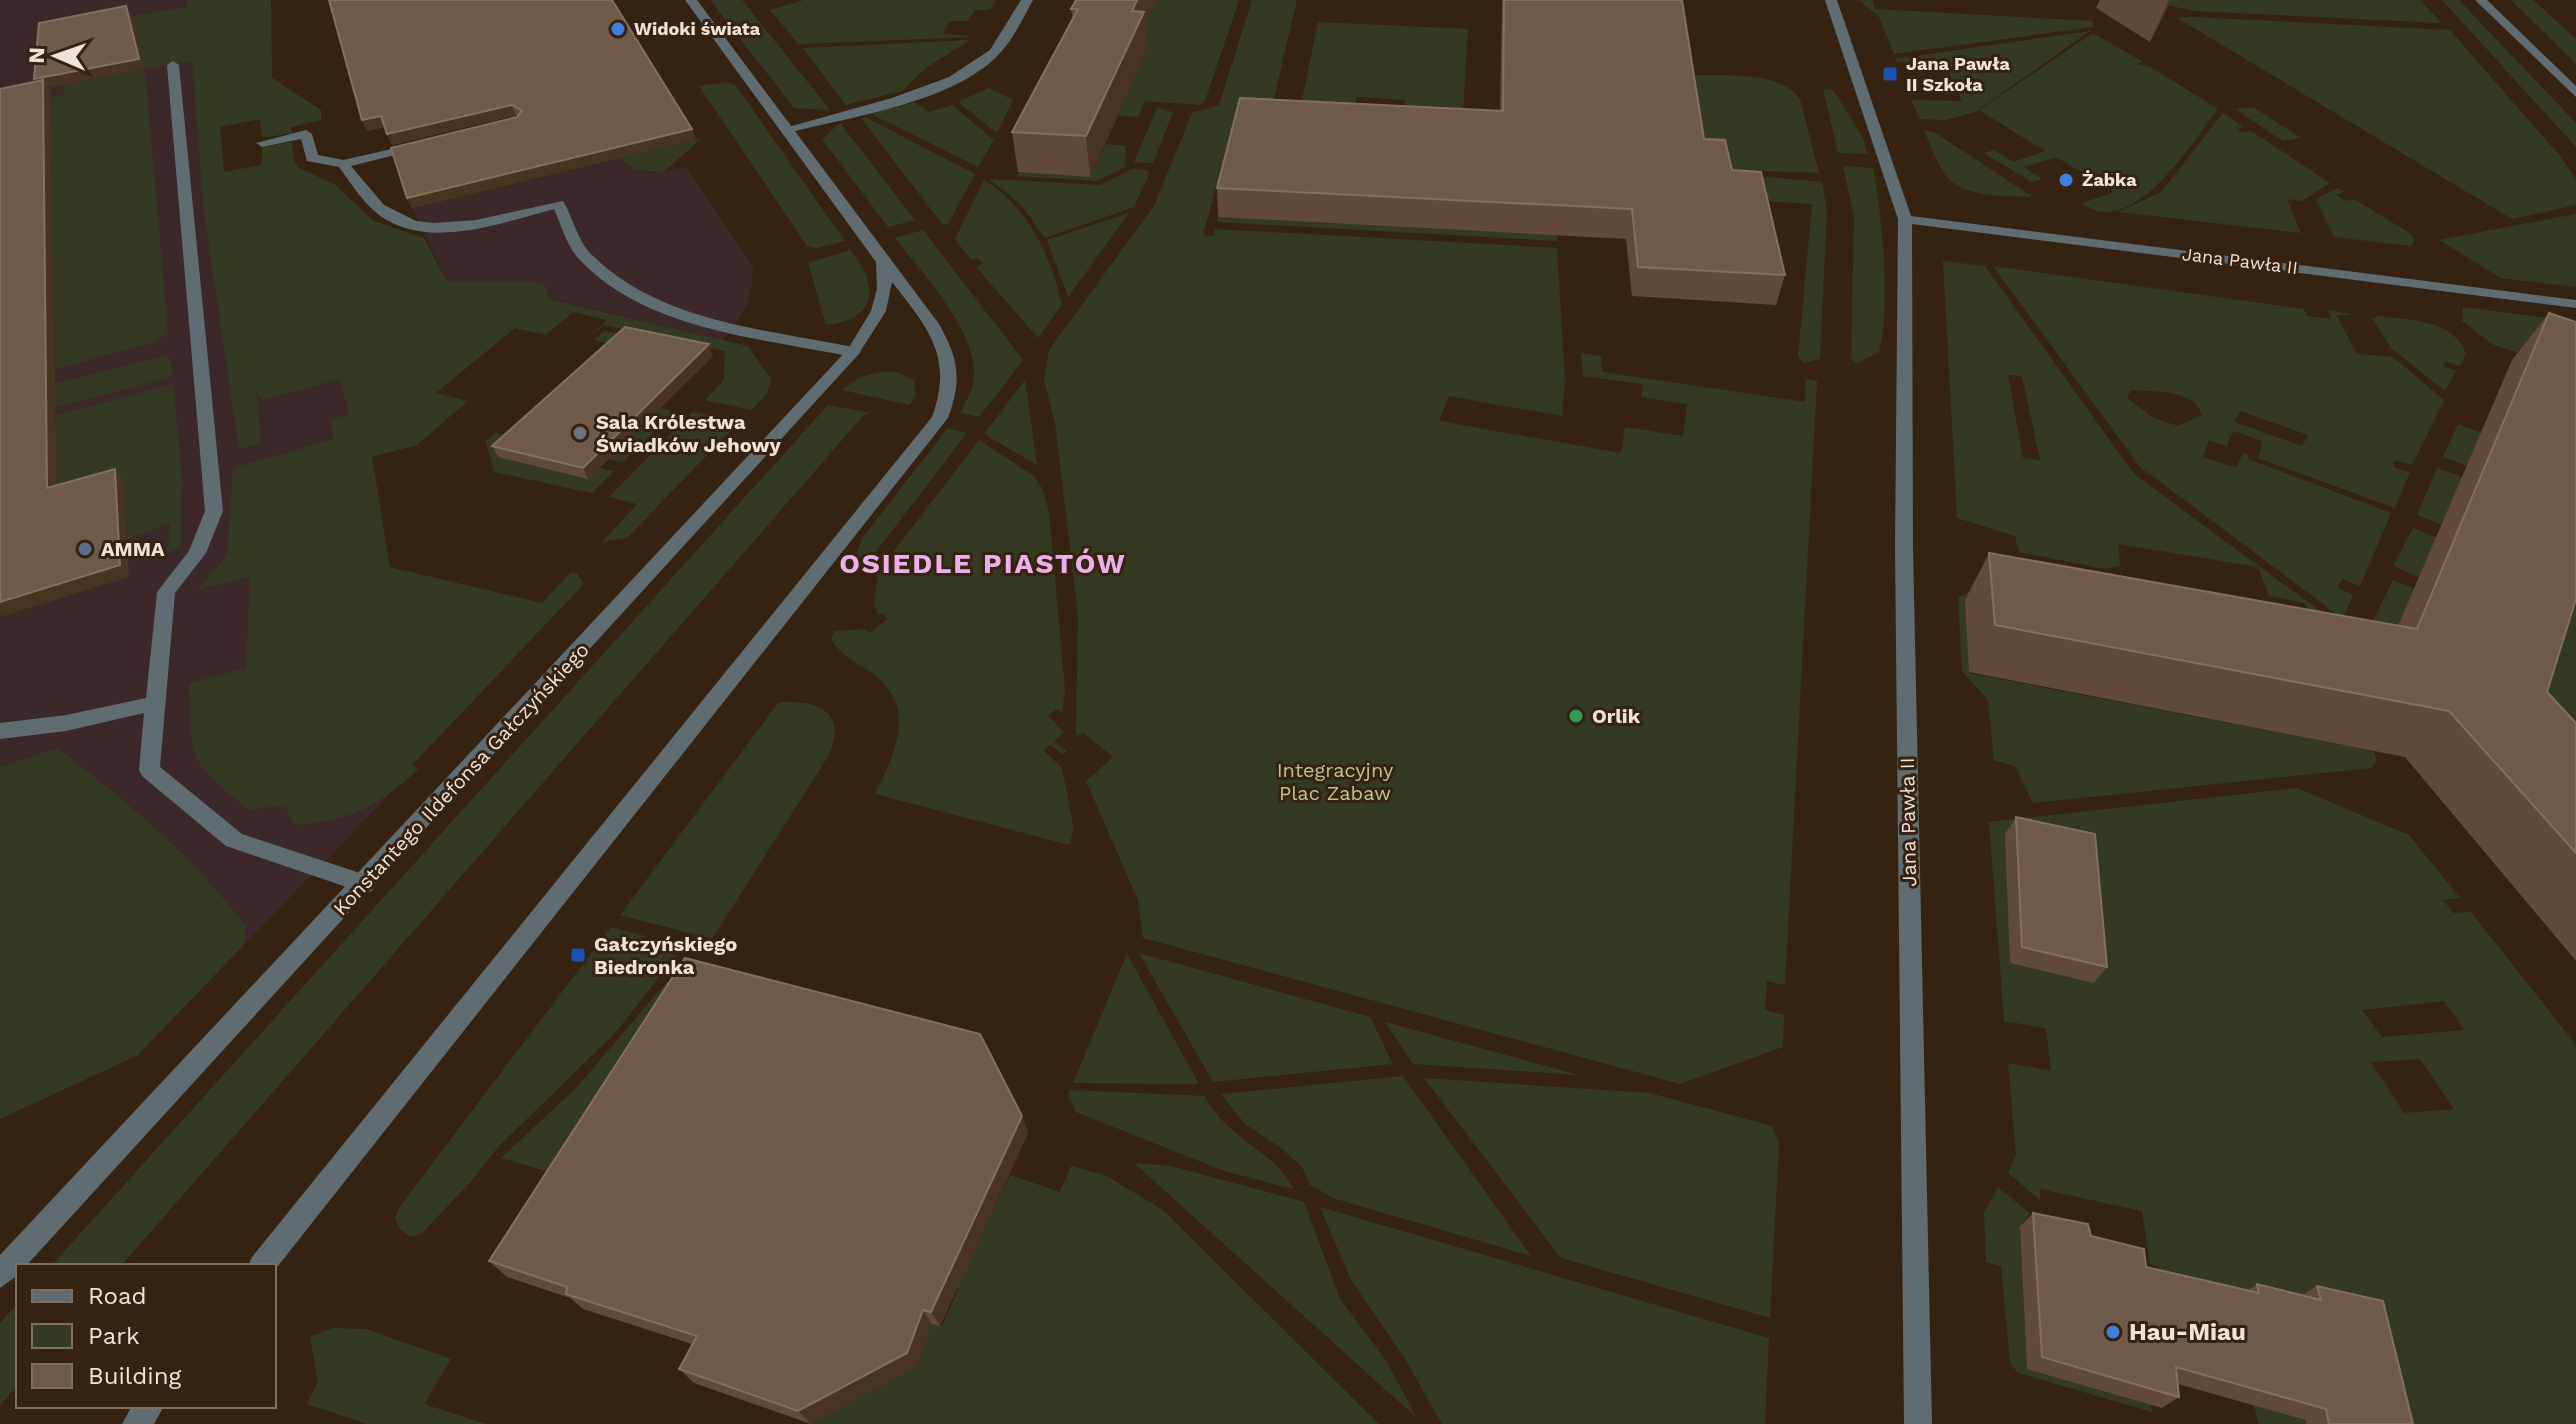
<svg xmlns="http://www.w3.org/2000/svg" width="2576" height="1424" font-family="'Work Sans',sans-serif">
<rect width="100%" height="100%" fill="#362210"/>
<path fill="#3c2829" d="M 0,0 L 187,0 L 203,205 L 225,340 L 363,363 L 383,424 L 277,456 L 413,764 L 385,799 L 138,1055 L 0,1119 Z
M 618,158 L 626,166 L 651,173 L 686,167 L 753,266 L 752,285 L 746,306 L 734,328 L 722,340 L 548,298 L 530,281 L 447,282 L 412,208 Z"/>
<path fill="#343a21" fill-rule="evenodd" d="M 187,0 L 271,0 L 272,78 L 321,110 L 321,120 L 291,127 L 292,133 L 262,138 L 260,119 L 220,127 L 224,172 L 262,165 L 262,147 L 292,142 L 294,161 L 299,168 L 334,184 L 374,221 L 424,238 L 447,282 L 530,281 L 545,286 L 549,299 L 748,346 L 771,379 L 767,394 L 751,410 L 705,400 L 724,380 L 725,351 L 604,325 L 586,339 L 607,320 L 573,312 L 546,335 L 515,328 L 436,393 L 468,401 L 417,445 L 372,457 L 390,567 L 542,603 L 571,572 L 577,573 L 584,584 L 413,764 L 418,770 C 376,807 351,821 294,825 L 285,805 L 249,810 C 185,759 193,763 189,683 L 246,668 L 250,577 L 197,590 L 227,556 L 233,468 L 334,439 L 330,420 L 349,414 L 340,379 L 262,400 L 256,391 L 261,443 L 239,449 L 203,205 L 192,61 L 145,69 L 168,333 L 153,343 L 55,369 L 50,97 L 64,95 L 65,85 L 145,69 L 132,16 L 187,7 Z
M 710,0 L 742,0 L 830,110 L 794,108 Z
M 804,0 L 996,0 L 990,10 L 975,10 L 968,21 L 950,21 L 942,33 L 974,37 L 798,44 L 770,10 Z
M 1157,0 L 1239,0 L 1205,101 L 1200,105 L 1145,101 L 1138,117 L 1118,116 L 1147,51 L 1135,49 Z
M 1252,0 L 1297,0 L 1273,102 L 1239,101 L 1203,235 L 1213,236 L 1215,229 L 1557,248 L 1565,381 L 1562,416 L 1449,396 L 1439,421 L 1621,453 L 1625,427 L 1683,436 L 1687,404 L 1641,397 L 1643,384 L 1583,376 L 1581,353 L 1601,356 L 1602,372 L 1805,402 L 1806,379 L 1817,381 L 1785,985 L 1767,981 L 1765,1010 L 1784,1015 L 1783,1047 L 1680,1084 L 1143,938 L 1138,900 L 1086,781 L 1113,757 L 1084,733 L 1076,736 L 1078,614 L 1055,423 L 1044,380 L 1049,350 L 1154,206 L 1192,113 L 1219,105 Z
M 1859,0 L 1872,0 L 1875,9 L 2093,21 L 2093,27 L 1894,54 L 1879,17 Z
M 2171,0 L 2420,0 L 2442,23 L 2193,11 L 2168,5 Z
M 2442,0 L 2459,0 L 2576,123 L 2576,147 Z
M 2511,0 L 2533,0 L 2576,39 L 2576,64 Z
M 2192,17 L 2450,30 L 2560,156 L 2576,179 L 2576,205 L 2512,219 L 2177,18 Z
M 1318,22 L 1468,29 L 1463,113 L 1404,110 L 1405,100 L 1357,97 L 1355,107 L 1301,105 Z
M 2090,31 L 1975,112 L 1946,120 L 1920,119 L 1911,100 L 1962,101 L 1944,62 L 1896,62 L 1895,59 Z
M 2093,33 L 2143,62 L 2137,64 L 2149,66 L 2218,109 C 2193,141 2132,242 2082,203 L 2115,192 L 2056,157 L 2024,167 L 2042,179 L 2032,182 L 1984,153 L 1994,150 L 2013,162 L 2045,151 L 1979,110 Z
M 970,40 L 926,68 L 902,91 L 846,105 L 803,48 Z
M 1684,75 C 1718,77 1777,68 1800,99 L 1819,173 L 1698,168 Z
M 727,82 L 736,86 L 845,241 L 817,248 L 807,246 L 699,86 Z
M 989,88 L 1013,100 L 997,133 L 958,102 Z
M 1827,89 L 1834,91 L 1863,138 L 1867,154 L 1838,153 L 1823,90 Z
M 914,102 L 929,112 L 952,105 L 994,140 L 978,167 L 871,114 Z
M 2253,107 L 2301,138 L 2283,141 L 2235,109 Z
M 1157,108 L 1173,112 L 1153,163 L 1134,162 Z
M 2223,113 L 2244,127 L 2237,129 L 2241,132 L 2251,131 L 2330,183 L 2302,201 L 2287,199 L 2301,233 L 2118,212 L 2161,192 Z
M 865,117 L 975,174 L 948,224 L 943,225 L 861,118 Z
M 840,123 L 915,220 L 888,227 L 822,139 Z
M 1924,131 L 1934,132 L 2033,197 C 2008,196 1964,198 1947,177 C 1937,165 1931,145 1924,131 Z
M 702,138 L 662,173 L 633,169 L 618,158 Z
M 1106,144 L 1126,146 L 1125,167 L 1097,181 L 1017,176 L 1019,172 L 1090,177 Z
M 1843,166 L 1873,168 C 1882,213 1891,308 1879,352 L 1856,364 L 1851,359 L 1854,217 Z
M 1133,169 L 1146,170 L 1149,174 L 1134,207 L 1045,238 L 1021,205 L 989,179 L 1100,185 Z
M 1754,176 L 1822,182 L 1827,209 L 1820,359 L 1803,363 L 1798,356 L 1812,204 L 1760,201 Z
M 984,180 C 1029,208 1050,255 1062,304 L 1038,338 L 976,267 L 983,264 L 978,258 L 971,260 L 955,239 Z
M 2337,188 L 2344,192 L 2336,195 L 2346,201 L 2354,199 L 2411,234 L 2414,240 L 2411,246 L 2334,237 L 2316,199 Z
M 1129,213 L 1068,297 L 1047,240 Z
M 2576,214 L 2576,287 L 2501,278 L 2439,240 Z
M 1218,217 L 1557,235 L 1557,241 L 1217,222 Z
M 923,230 L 1023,360 L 979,417 L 960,413 C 964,404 971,394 973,384 C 983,337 922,273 895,238 Z
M 850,250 C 880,285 877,320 826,325 L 808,263 Z
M 1943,261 L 1985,266 L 2134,474 L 2335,622 L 2310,618 L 2305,603 L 2269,596 L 2258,567 L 2118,544 L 2120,566 L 2106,569 L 2019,552 L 2015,536 L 1957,518 ZM 2008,375 L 2022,376 L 2040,460 L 2023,458 Z
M 1993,266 L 2304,309 L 2307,316 L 2331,319 L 2328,310 L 2355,315 L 2336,315 L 2357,354 L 2393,357 L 2444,400 L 2412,465 L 2395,460 L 2393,467 L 2410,472 L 2395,508 L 2258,458 L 2263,441 L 2233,431 L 2227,446 L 2209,440 L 2203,457 L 2236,468 L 2243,453 L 2249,455 L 2248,459 L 2391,513 L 2360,586 L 2343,579 L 2337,587 L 2353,595 L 2343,619 L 2140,467 ZM 2131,390 C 2152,392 2194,388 2202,415 L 2178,426 L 2154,418 L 2127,398 ZM 2240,411 L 2308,435 L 2308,436 L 2302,446 L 2234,422 Z
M 2463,307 L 2564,320 L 2576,371 L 2494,345 L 2462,321 Z
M 2380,316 C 2412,321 2452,319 2466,353 L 2460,366 L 2445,361 L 2443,366 L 2456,371 L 2445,391 L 2391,348 L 2372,318 Z
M 604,331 L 626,336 L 599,468 L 614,471 L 592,493 L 494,472 L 486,441 L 495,433 L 514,437 L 615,345 L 594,340 Z
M 164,356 L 170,358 L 172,377 L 55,407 L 55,384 Z
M 881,372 L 896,372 L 914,380 L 916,396 L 909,405 L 842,390 L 860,377 Z
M 1025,380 L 1037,465 L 984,434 Z
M 173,384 L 182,478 L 181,545 L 168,553 L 170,523 L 127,539 L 124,480 L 57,499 L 56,415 Z
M 828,405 L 871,413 L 863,416 L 121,1266 L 51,1266 Z
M 660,408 L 674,412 L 623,462 L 609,459 Z
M 693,412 L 739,422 L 627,538 L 602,542 L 637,504 L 609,497 Z
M 2458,424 L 2482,433 L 2467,466 L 2443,457 Z
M 948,428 L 967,433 L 865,566 L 856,554 L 863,537 Z
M 979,440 L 1034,476 L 1042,488 L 1049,512 L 1065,690 L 1062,713 L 1056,709 L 1048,716 L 1064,732 L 1054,742 L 1067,751 L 1063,754 L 1050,745 L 1044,751 L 1062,768 L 1074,829 L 1069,845 L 875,794 C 897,750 918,704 869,671 C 855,662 839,654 831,639 L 834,631 L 865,629 L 870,633 L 888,619 L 882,613 L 878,615 L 874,605 L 878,572 Z
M 2437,468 L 2463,477 L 2442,525 L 2417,515 Z
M 2576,510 L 2576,750 L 2506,720 Z
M 2413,528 L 2437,538 L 2420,578 L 2393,566 Z
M 2393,580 L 2416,589 L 2396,634 L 2372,623 Z
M 1983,584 L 1969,673 L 2374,751 L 2377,762 L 2371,768 L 2033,803 L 2015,766 L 1994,760 L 1988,700 L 1962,671 L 1958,598 Z
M 779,702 C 821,700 849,714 827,758 L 712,939 L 620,915 Z
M 57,748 C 129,803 191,854 246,927 L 244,944 L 138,1055 L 0,1119 L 0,767 Z
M 2297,788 L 2409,835 L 2460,898 L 2443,900 L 2453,913 L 2471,912 L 2576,1045 L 2576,1424 L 2388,1424 L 2304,1409 L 2306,1424 L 2258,1424 L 2252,1396 L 2160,1277 L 2159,1267 L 2150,1264 L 2142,1211 L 2040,1189 L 2040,1200 L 2008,1173 L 2016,1155 L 2008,1063 L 2051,1071 L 2046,1028 L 2004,1021 L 1989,822 ZM 2444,1001 L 2464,1030 L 2382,1037 L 2362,1010 ZM 2420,1059 L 2454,1109 L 2453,1109 L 2404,1113 L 2371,1062 Z
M 611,927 L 645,936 L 653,947 L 676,956 L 614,1034 L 497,1148 L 475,1177 L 421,1234 L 410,1237 L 400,1229 L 395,1218 L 399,1208 Z
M 1139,953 L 1370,1017 L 1393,1064 L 1213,1082 Z
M 1127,954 L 1199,1084 L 1073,1083 Z
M 697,978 L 570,1178 L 501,1158 L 576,1088 L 666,983 Z
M 1385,1022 L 1579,1075 L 1413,1064 Z
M 1403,1076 L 1531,1256 L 1336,1199 L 1310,1185 L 1302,1167 L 1281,1148 L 1245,1124 L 1221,1094 Z
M 1424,1078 L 1650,1093 L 1772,1126 L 1779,1143 L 1770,1318 L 1561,1258 Z
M 1070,1090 L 1205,1096 C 1225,1138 1278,1153 1293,1189 L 1224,1171 L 1076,1112 L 1068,1095 Z
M 1134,1163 L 1171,1166 L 1304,1202 L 1340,1299 L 1385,1359 L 1417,1418 Z
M 1071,1166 L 1105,1175 L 1163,1210 L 1379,1424 L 811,1424 L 916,1367 L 932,1324 L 942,1326 L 959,1288 L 953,1285 L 975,1249 L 1010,1175 L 1060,1192 Z
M 1998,1188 L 2030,1213 L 2020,1226 L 2027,1368 L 2151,1405 L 2152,1412 L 2018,1373 L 2010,1363 L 2001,1266 L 1986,1262 L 1984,1212 Z
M 1320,1207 L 1769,1338 L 1765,1424 L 1442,1424 L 1404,1357 L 1351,1280 Z
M 18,1303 L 18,1385 L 0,1405 L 0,1323 Z
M 332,1328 L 366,1329 L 451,1359 L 424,1404 L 486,1424 L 367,1424 L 307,1404 L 318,1382 L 310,1337 Z"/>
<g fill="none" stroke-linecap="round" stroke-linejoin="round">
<path fill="#5f6c72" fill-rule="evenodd" d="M 1021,0 L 1033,0 C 1023,18 1014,38 1000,53 C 956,102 850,117 787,133 L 781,129 L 892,98 L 949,77 L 990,50 Z
M 173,61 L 179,65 L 223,511 L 206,553 L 175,593 L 160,767 L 242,834 L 372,877 L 375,884 L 372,891 L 364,893 L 226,846 L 142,776 L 139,770 L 144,713 L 66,731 L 0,739 L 0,723 L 66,715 L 146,698 L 157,592 L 189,551 L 205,511 L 167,65 Z
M 306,130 L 312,134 L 318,155 L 343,160 L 423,142 L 423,148 L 351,166 L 384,205 L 416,221 L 434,223 L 476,220 L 563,201 C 573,217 578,242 592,255 C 660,322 764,329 853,347 L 861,352 L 853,357 C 762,338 646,331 579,259 C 567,247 561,224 554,209 C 502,223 428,251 379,215 C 362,202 351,183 339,167 L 307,161 L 301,139 L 262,147 L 256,143 Z"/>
<path fill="#5f6c72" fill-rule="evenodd" d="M 685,0 L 697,0 L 939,324 C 959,360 962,379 948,418 L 274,1271 L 274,1266 L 248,1266 L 252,1257 L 932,417 C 954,357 928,328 892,282 L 886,311 L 858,355 L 26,1266 L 18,1266 L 18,1275 L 0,1288 L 0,1255 L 848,349 L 871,311 L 877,289 L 876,262 Z
M 1825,0 L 1837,0 L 1911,216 L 2576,300 L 2576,308 L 1912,224 L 1913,548 L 1932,1424 L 1904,1424 L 1895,548 L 1898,219 Z
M 132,1406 L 164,1406 L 154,1424 L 122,1424 Z"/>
<path fill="#5f6c72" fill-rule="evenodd" d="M 2475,0 L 2487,0 L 2576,86 L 2576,97 Z"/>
</g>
<path fill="#614a39" d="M 329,0 L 696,139 L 412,208 L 407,198 L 518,116 L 516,115 L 392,145 L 384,127 L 367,131 L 362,120 Z
M 1076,0 L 1157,0 L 1145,26 L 1147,50 L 1090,177 L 1018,172 L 1012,132 L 1073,19 L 1071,9 Z
M 1502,0 L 1682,0 L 1704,139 L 1732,170 L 1785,275 L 1776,305 L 1632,296 L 1626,239 L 1218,217 L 1217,188 L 1500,110 Z
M 2100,0 L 2171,0 L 2150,42 L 2096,8 Z
M 2549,313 L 2547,692 L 2576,723 L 2576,961 L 2405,757 L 1969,672 L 1965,600 L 1989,553 L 2398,626 L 2512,360 Z
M 713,356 L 588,479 L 498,457 L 492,446 Z
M 2016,817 L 2107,967 L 2094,983 L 2010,963 L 2005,834 Z
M 1028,1133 L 940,1326 L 932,1324 L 916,1367 L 811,1424 L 694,1383 L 679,1369 L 692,1344 L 583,1309 L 570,1298 L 507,1277 L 489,1261 Z
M 2033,1213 L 2091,1236 L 2146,1267 L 2247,1291 L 2257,1284 L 2302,1295 L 2317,1286 L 2413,1424 L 2306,1424 L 2306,1420 L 2178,1384 L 2179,1397 L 2162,1408 L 2027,1369 L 2020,1226 Z"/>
<path fill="#493321" d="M 1137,0 L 1157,0 L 1145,26 L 1147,50 L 1090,177 L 1086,136 L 1132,11 Z
M 2169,0 L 2171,0 L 2150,42 Z
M 126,6 L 132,16 L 145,69 L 48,88 L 50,91 L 57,499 L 47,488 L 41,90 L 34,79 Z
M 512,105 L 516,115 L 392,145 L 387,134 Z
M 381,116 L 386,126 L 367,131 L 362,120 Z
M 692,129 L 696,139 L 412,208 L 407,198 Z
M 709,344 L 713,356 L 588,479 L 583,468 Z
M 115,469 L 124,480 L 129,577 L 0,617 L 0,602 Z
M 1022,1116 L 1028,1133 L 940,1326 L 931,1312 Z
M 923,1310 L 932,1324 L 916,1367 L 811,1424 L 798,1411 Z"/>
<path fill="#705b4a" stroke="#847060" stroke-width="2" d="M 329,0 L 612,0 L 692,129 L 407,198 L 391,148 L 517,117 L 522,111 L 512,105 L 387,134 L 381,116 L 362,120 Z
M 1076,0 L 1137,0 L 1132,11 L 1144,12 L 1086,136 L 1012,132 L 1078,9 L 1071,9 Z
M 1504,0 L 1682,0 L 1704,139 L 1725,140 L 1732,170 L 1761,172 L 1785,275 L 1638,267 L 1632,209 L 1217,188 L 1240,98 L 1503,111 Z
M 126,6 L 139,59 L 34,79 L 39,23 Z
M 43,80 L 47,488 L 115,469 L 120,565 L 0,602 L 0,89 Z
M 2549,313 L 2576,322 L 2576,599 L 2547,692 L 2576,723 L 2576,853 L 2449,711 L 1995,625 L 1989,553 L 2417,629 Z
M 625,327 L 709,344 L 583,468 L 492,446 Z
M 2016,817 L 2095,834 L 2107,967 L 2022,947 Z
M 685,958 L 980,1034 L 1022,1116 L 931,1312 L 923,1310 L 907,1353 L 798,1411 L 679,1369 L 697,1336 L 566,1294 L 567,1287 L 489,1261 Z
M 2033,1213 L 2088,1224 L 2091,1236 L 2144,1249 L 2146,1267 L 2259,1293 L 2257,1284 L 2321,1300 L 2317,1286 L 2383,1301 L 2413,1424 L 2329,1424 L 2326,1409 L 2176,1367 L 2179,1397 L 2042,1357 Z"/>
<g fill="#3f7fe0" stroke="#362210" stroke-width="3">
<circle cx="618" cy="29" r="8"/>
<circle cx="2066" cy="180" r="8"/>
<circle cx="2113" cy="1332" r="8"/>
</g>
<g fill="#1a4fb4" stroke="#362210" stroke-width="3">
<rect x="1882" y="66" width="16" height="16" rx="4"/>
<rect x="570" y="947" width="16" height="16" rx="4"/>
</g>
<circle fill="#6b7280" stroke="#362210" stroke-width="3" cx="580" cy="433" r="8"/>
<circle fill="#5c6f8a" stroke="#362210" stroke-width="3" cx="85" cy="549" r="8"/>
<circle fill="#2e9e5b" stroke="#362210" stroke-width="3" cx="1576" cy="716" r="8"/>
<g text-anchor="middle" stroke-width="6" stroke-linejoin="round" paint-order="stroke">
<g font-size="18" font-weight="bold" fill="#f0e2d7" stroke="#362210" text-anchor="start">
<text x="634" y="35">Widoki świata</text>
<text x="1906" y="70">Jana Pawła<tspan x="1906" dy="21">II Szkoła</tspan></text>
<text x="2082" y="186">Żabka</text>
</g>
<g font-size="18" fill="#f0e2d7" stroke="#362210">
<text transform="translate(2240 261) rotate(7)" y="6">Jana Pawła II</text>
</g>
<g font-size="20" font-weight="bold" fill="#f0e2d7" stroke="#362210" text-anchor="start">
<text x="596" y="429">Sala Królestwa<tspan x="596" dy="23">Świadków Jehowy</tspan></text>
<text x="101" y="556">AMMA</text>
<text x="1592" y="723">Orlik</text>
<text x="594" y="951">Gałczyńskiego<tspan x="594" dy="23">Biedronka</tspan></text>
</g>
<g font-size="20" fill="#b9c691" stroke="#362210">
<text x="1335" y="777">Integracyjny<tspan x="1335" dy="23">Plac Zabaw</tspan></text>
</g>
<g font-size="20" fill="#f0e2d7" stroke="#362210">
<text transform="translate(461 779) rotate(-47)" y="7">Konstantego Ildefonsa Gałczyńskiego</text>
<text transform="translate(1908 822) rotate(-91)" y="7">Jana Pawła II</text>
</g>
<g font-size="24" font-weight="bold" fill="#f0e2d7" stroke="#362210" text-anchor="start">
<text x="2129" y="1340">Hau-Miau</text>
</g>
<g font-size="28" font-weight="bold" letter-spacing="2" fill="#ebb0e9" stroke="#362210">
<text x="983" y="573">OSIEDLE PIASTÓW</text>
</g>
</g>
<rect x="16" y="1264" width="260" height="144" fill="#362210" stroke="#806f60" stroke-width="2"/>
<rect x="32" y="1290" width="40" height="12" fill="#5f6c72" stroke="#806f60" stroke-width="2"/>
<text x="88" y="1304" font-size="24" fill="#f0e2d7">Road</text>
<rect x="32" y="1324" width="40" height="24" fill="#343a21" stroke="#806f60" stroke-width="2"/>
<text x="88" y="1344" font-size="24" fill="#f0e2d7">Park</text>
<rect x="32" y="1364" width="40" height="24" fill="#705b4a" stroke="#806f60" stroke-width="2"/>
<text x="88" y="1384" font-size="24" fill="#f0e2d7">Building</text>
<g transform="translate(56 56) rotate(272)" stroke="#362210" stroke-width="6" paint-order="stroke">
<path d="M0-6L14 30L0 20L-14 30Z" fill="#f0e2d7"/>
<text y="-12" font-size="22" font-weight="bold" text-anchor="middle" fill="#f0e2d7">N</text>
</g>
</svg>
